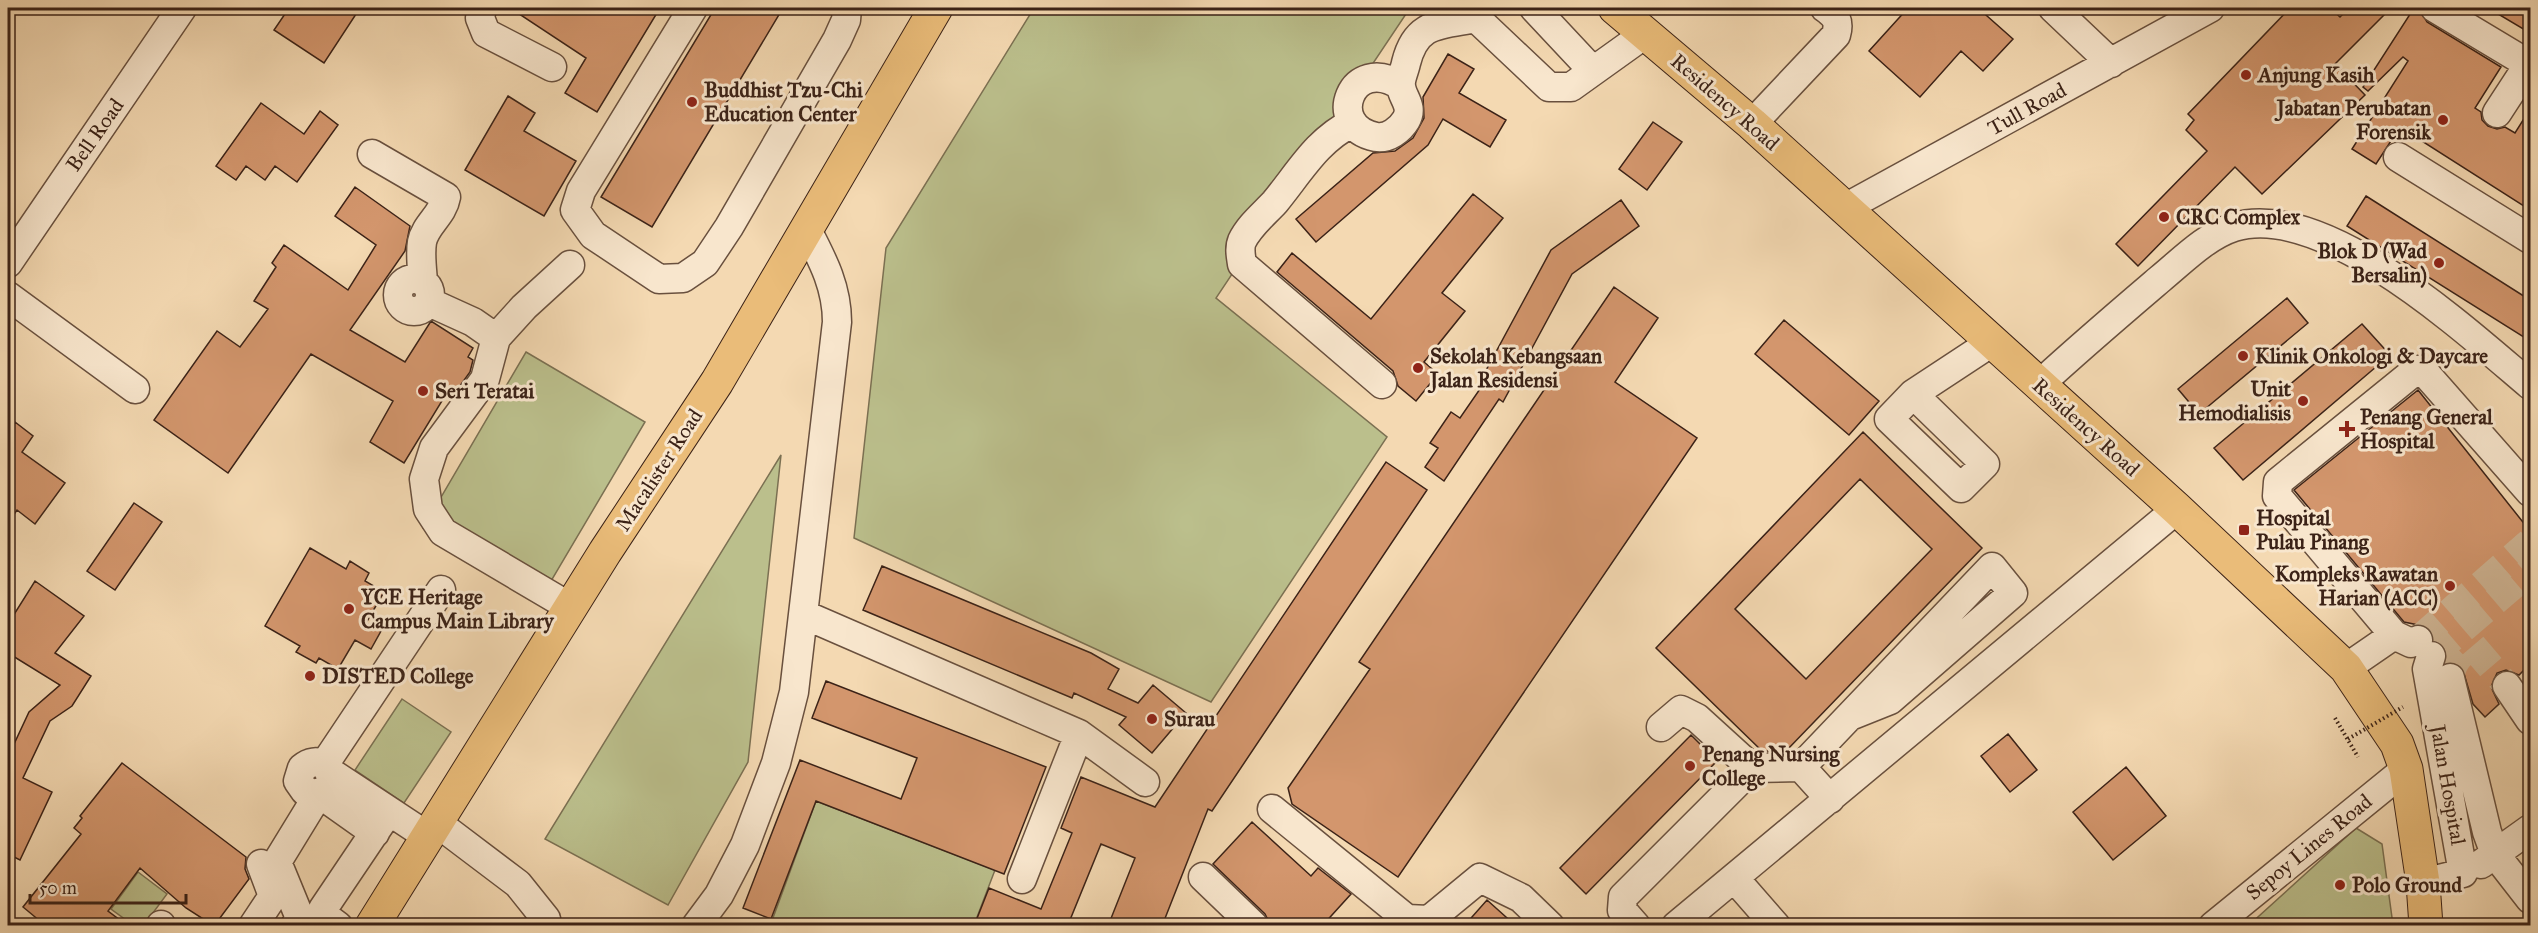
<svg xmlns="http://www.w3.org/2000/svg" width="2538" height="933" font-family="'IM FELL Great Primer',serif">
<rect width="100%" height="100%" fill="#f4d9b2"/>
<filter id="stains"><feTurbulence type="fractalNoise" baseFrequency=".00333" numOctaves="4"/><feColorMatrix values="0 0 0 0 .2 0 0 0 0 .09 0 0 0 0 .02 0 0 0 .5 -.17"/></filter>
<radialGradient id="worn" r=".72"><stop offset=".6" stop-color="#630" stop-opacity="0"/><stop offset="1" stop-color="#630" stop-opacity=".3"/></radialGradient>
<path fill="#bbbf8c" stroke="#7b7052" stroke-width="1.5" d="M 1034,8 L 1410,8 L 1216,298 L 1387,437 L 1211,702 L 854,538 L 886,248 Z
M 526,352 L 645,422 L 541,598 L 423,528 Z
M 781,455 L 748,762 L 668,905 L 545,839 Z
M 402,699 L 451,732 L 404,803 L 355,770 Z
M 816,801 L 995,870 L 974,925 L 770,926 Z
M 2356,828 L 2382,844 L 2393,925 L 2248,926 Z
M 138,872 L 167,894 L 144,925 L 133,925 L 111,909 Z"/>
<path fill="#d3966d" stroke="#3b2217" stroke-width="1.5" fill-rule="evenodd" d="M 289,8 L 360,8 L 324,63 L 274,30 Z
M 510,8 L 660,8 L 597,112 L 565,93 L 586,58 Z
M 715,8 L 783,8 L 652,227 L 601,197 Z
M 1908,8 L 1978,8 L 2013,39 L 1983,71 L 1961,51 L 1920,97 L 1869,51 Z
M 2290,8 L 2330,8 L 2340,17 L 2349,8 L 2391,8 L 2335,64 L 2365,95 L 2262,194 L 2235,167 L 2138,266 L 2116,244 L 2207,151 L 2186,130 L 2194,120 L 2188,114 Z
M 2414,8 L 2419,8 L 2427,22 L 2501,67 L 2475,108 L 2481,112 L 2482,120 L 2488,126 L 2497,129 L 2505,127 L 2515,133 L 2530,109 L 2530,210 L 2400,127 L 2376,164 L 2352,149 L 2408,61 L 2403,57 L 2368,91 L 2363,87 Z
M 2488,8 L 2530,8 L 2530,33 Z
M 1448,54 L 1474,69 L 1459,93 L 1506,120 L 1490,147 L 1443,119 L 1428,145 L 1316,242 L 1296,219 L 1373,153 L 1395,151 L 1413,138 L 1424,118 L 1423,97 Z
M 508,96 L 535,113 L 524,131 L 576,161 L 544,216 L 465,170 Z
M 261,103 L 304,134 L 320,111 L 338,125 L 297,182 L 275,166 L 265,180 L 246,166 L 236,180 L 216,166 Z
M 1653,122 L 1682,142 L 1647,190 L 1619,169 Z
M 355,187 L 410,226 L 405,251 L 350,330 L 405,362 L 431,321 L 473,348 L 468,357 L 473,360 L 470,372 L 457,390 L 451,386 L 404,463 L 370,442 L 393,401 L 311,354 L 228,473 L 154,420 L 217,331 L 240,347 L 268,309 L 254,301 L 276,267 L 272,263 L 284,245 L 348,290 L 376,245 L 335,216 Z
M 1473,194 L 1503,218 L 1442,293 L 1465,311 L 1424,362 L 1438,374 L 1416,401 L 1398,386 L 1393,371 L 1277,272 L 1292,253 L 1371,319 Z
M 2366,196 L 2530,300 L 2530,341 L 2347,226 Z
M 1621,200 L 1639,226 L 1572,274 L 1503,402 L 1499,399 L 1444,481 L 1425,467 L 1438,448 L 1430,443 L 1451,412 L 1460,418 L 1480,389 L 1477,387 L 1551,250 Z
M 1614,287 L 1658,318 L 1615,382 L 1697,438 L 1398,877 L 1292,804 L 1288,788 L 1370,669 L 1359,662 Z
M 2287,298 L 2308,323 L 2199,414 L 2178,389 Z
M 1784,320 L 1879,401 L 1849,435 L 1755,354 Z
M 2362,324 L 2390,355 L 2243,480 L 2214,448 Z
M 2418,390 L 2530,531 L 2530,664 L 2519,675 L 2506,670 L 2497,673 L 2491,687 L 2499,704 L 2485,717 L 2473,704 L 2462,667 L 2455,662 L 2446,662 L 2447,652 L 2443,644 L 2434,640 L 2428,627 L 2404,622 L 2294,490 Z
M 15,422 L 33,436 L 22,452 L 65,483 L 35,524 L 17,510 L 8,523 L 8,433 Z
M 1863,432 L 1982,548 L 1786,751 L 1762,751 L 1656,648 ZM 1860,479 L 1932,549 L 1806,679 L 1735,609 Z
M 1386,462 L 1427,490 L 1212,811 L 1208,809 L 1162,926 L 1108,926 L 1135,858 L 1101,844 L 1070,920 L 1081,926 L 974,926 L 989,888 L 1041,909 L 1072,833 L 1061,828 L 1081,777 L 1155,807 Z
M 134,503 L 162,522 L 115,590 L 87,571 Z
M 310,548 L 346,569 L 350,561 L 369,573 L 365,581 L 384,592 L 366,623 L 381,631 L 371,649 L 355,640 L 338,669 L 319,658 L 316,663 L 296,652 L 300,646 L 265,626 Z
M 882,566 L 1091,653 L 1119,669 L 1108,689 L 1138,703 L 1153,685 L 1186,713 L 1152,753 L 1119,725 L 1126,717 L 1074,693 L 1072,698 L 863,610 Z
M 35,581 L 84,616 L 55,653 L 91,676 L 72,706 L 50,721 L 23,778 L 52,792 L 20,860 L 8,854 L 8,757 L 29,712 L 60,685 L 8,653 L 8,624 Z
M 826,681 L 1046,767 L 1004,874 L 816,801 L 771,919 L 743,908 L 800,760 L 901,799 L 917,758 L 812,718 Z
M 2008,734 L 2037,770 L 2010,792 L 1981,756 Z
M 1691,735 L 1717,761 L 1586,894 L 1560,868 Z
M 122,763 L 246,857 L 245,869 L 249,879 L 214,926 L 186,908 L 140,868 L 108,911 L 128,926 L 46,926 L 23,907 L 81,834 L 74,828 L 82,818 L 80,816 Z
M 2126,767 L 2166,816 L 2113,860 L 2073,812 Z
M 1252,822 L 1311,876 L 1318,868 L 1351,894 L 1322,926 L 1271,926 L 1265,914 L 1213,864 Z
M 1487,900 L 1516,926 L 1464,926 Z"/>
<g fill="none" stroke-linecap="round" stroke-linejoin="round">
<path stroke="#cfb493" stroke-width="28" stroke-dasharray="28 14" stroke-linecap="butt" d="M 2418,640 L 2530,542
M 2431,656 L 2530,571
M 2450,678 C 2452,661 2460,655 2472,645 L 2507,686"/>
<g stroke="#69503e" stroke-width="31">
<path id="minor" d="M 482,8 L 480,18 L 486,33 L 552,67
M 693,8 L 581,191 L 575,210 L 593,235 L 659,279 L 683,278 L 705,263 L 729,227 L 837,40 L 846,20 L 847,8
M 1473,8 L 1476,18 L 1549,87 L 1571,87 L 1645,34
M 1534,8 L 1593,71
M 2053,8 L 2111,63
M 2435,8 L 2530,65
M 1401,86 C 1351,53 1324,127 1376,137 C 1388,139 1400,130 1406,120 C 1414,106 1402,98 1401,86 C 1400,79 1405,69 1406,63 C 1416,22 1439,25 1476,18
M 2497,113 L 2529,64
M 1352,123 C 1317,140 1299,173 1275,202 C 1264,214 1249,226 1242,241 C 1239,248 1241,257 1242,264 L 1382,384
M 1752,124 L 1836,35 C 1840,21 1836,16 1825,8
M 372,154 L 446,197 C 443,215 425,225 422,242 C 420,254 422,269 423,281
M 2398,157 L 2530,239
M 1845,208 L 2210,8
M 8,263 L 182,8
M 570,265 L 524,307 L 496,338 L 485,379 L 434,448 L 424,479 L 428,509 L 443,532 L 570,607
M398 295a16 16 0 1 1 32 0a16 16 0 1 1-32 0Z
M 8,296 L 135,389
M 429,302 L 473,322 L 496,338
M 2040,384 C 2079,348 2119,314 2160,279 C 2182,261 2206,236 2234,227 C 2324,200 2466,331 2530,385
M 1913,394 L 1985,464 L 1961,488 L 1889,419 L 1913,394 L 1992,342
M 805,615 L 1079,734 L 1022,879
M 2394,635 L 2277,496 L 2278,482 L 2416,370 L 2427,375 L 2530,492
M 2346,668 L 2394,635 L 2411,643 L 2418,640
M 2450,678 L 2487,832 L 2495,854 L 2530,899
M 2507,686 L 2530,720
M 1661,727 L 1681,710 L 1697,718 L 1752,768
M 1079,734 L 1145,782
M 324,765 L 441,590
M 1801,767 L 1992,567 L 2013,593 L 1890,700 L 1850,716
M 330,772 L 427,836
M 320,794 L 375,833
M 1272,809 L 1407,919 L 1429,920 L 1480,878 L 1521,898 L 1550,926
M 436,822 L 518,884 L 546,919 L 547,926
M 2481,864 L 2530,829
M 1203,877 L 1254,926
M 1735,879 L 1776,926
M 2423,883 L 2463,873 L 2427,669 L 2431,656
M 161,925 L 161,926
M 253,926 L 273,896 L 261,864
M 295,926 L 300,918 L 277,862 L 318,795 L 330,786 C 334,766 317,755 302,768 L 298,781 L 305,791 L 318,795
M 338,926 L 322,914 L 323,909 L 389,811
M 696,926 L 719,895 L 745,845 L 776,763 L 794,692 L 837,322 C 837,286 822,259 806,228
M 1636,926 L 1622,910 L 1623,897 L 1752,768 L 1801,767 L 1830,799
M 1676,926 L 2177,509
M 2213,926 L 2406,769"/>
</g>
<g stroke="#3b2217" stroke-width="35">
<path id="major" d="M 1615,8 L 1752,124 L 2177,509 L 2346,668 L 2397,744 L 2406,769 L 2423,883 L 2426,926
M 372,926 L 605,552 L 717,382 L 936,8"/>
</g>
<path stroke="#3b2217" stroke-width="4" stroke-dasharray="1.5 3" stroke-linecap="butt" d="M 2335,718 L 2358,757"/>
<use href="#minor" stroke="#f8e6cd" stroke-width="28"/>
<use href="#major" stroke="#eabc79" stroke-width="33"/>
<path stroke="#3b2217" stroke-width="4" stroke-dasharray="1.5 3" stroke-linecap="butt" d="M 2348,739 L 2403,707"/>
</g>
<g fill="#8f2418" stroke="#f8e6cd" stroke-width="2">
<circle cx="2246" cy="75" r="6"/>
<circle cx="692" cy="102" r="6"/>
<circle cx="2443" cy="120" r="6"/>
<circle cx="2164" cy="217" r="6"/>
<circle cx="2439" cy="263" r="6"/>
<circle cx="2243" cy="356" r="6"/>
<circle cx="1418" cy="368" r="6"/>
<circle cx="423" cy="391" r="6"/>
<circle cx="2303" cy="401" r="6"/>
<path d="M2344 420h6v6h6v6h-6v6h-6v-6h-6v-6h6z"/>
<rect x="2238" y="524" width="12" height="12" rx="3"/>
<circle cx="2450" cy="586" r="6"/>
<circle cx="349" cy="609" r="6"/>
<circle cx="310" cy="676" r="6"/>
<circle cx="1152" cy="719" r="6"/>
<circle cx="1690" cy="766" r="6"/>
<circle cx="2340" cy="885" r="6"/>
</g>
<g text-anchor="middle" stroke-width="6" stroke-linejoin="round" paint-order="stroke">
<g font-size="21" font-weight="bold" fill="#3b2217" stroke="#f8e6cd" text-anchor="start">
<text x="2258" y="82">Anjung Kasih</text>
<text x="704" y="97">Buddhist Tzu-Chi<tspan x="704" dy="24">Education Center</tspan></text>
<text x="2431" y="115" text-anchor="end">Jabatan Perubatan<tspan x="2431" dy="24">Forensik</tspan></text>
<text x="2176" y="224">CRC Complex</text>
<text x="2427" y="258" text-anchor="end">Blok D (Wad<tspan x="2427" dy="24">Bersalin)</tspan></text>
<text x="1430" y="363">Sekolah Kebangsaan<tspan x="1430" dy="24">Jalan Residensi</tspan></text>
<text x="2255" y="363">Klinik Onkologi &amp; Daycare</text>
<text x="2291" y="396" text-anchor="end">Unit<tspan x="2291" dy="24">Hemodialisis</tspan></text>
<text x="435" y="398">Seri Teratai</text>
<text x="2360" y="424">Penang General<tspan x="2360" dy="24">Hospital</tspan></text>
<text x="2256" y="525">Hospital<tspan x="2256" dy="24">Pulau Pinang</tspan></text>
<text x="2438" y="581" text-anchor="end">Kompleks Rawatan<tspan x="2438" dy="24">Harian (ACC)</tspan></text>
<text x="361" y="604">YCE Heritage<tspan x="361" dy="24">Campus Main Library</tspan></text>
<text x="322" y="683">DISTED College</text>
<text x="1164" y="726">Surau</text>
<text x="1702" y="761">Penang Nursing<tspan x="1702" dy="24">College</tspan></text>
<text x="2352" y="892">Polo Ground</text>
</g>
<g font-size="21" fill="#3b2217" stroke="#f8e6cd">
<text transform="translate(1725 102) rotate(41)" y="7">Residency Road</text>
<text transform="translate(2027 109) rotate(-29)" y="7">Tull Road</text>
<text transform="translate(95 135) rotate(-55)" y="7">Bell Road</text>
<text transform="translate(2086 427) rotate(42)" y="7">Residency Road</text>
<text transform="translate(659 470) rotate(-57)" y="7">Macalister Road</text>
<text transform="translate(2448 785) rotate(80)" y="7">Jalan Hospital</text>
<text transform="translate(2309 847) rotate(-39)" y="7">Sepoy Lines Road</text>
</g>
</g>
<rect width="2538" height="933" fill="none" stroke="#f4d9b2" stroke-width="30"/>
<rect x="9" y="9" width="2520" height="915" fill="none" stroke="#3b2217" stroke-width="3"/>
<rect x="15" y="15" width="2508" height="903" fill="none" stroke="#3b2217" stroke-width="1.5"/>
<path d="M30 894v9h156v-9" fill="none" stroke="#3b2217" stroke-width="3"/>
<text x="39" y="894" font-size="18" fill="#3b2217" stroke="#f8e6cd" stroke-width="4.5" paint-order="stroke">50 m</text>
<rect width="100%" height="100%" filter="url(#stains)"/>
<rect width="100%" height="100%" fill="url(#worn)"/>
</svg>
